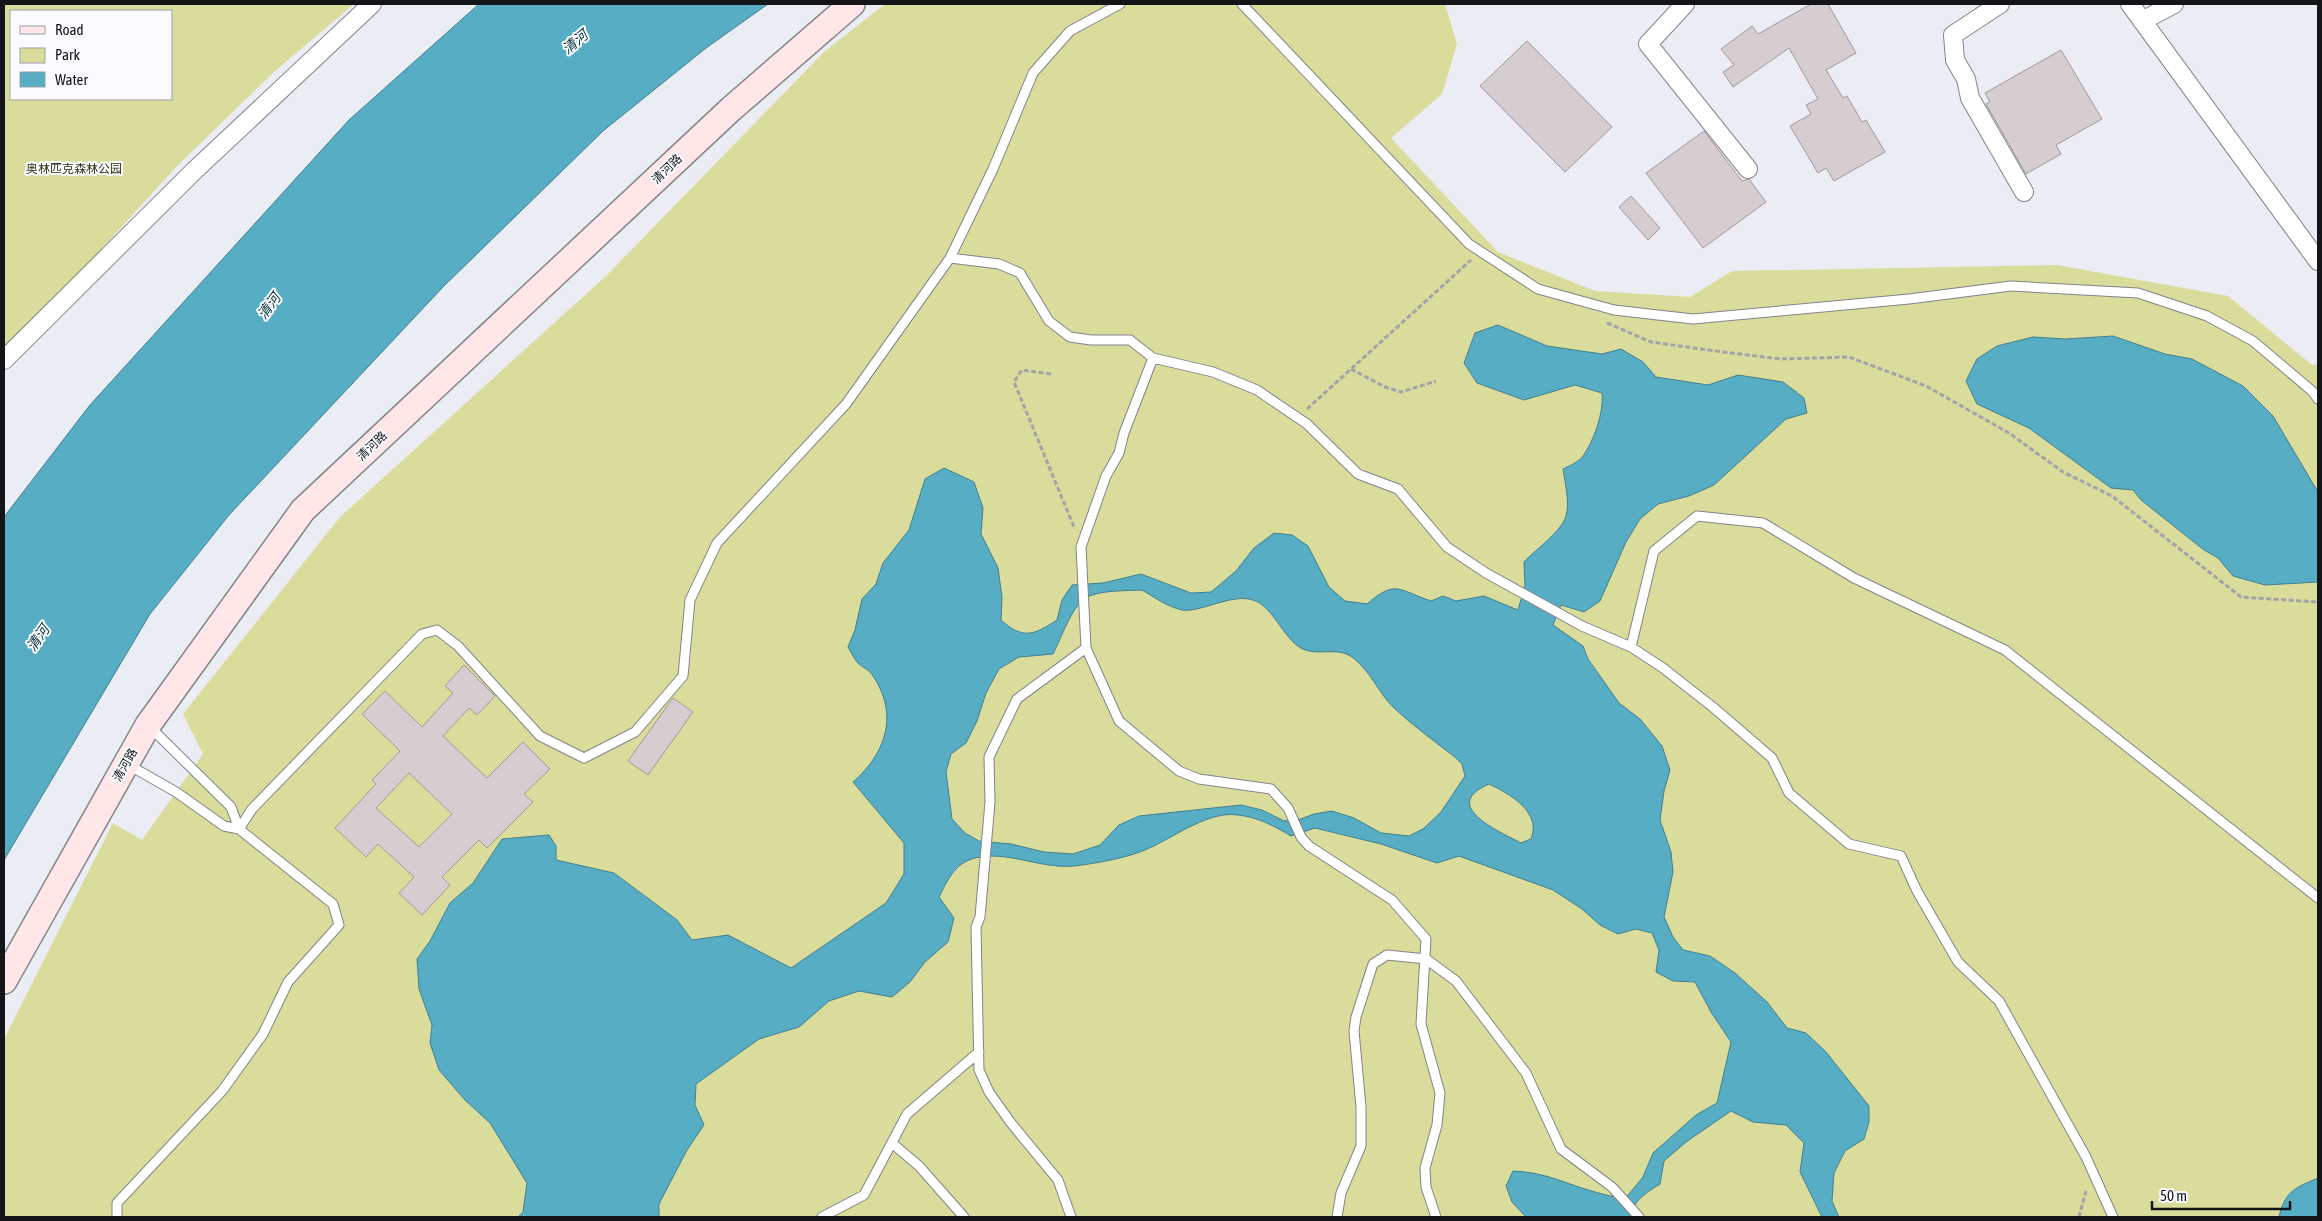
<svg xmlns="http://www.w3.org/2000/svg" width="2322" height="1221" font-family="'Asap Condensed','Noto Sans SC',sans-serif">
<rect width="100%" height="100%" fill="#ebedf4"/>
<path fill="#d9dc9a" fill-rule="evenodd" d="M 4,4 L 354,4 L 275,71 L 177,166 L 4,356 ZM 11,11 L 171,11 L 171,99 L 11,99 Z
M 885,4 L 1445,4 L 1457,44 L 1442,94 L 1391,138 L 1498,252 L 1595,291 L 1690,297 L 1732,271 L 2057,265 L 2228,296 L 2312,365 L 2318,364 L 2318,1217 L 4,1217 L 4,1039 L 113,823 L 142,840 L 203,754 L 183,714 L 340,517 L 606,276 L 824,52 Z"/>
<path fill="#56adc4" stroke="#427f90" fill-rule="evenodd" d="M 479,4 L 768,4 L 706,48 L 603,131 L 443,287 L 229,515 L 150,614 L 4,860 L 4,517 L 90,405 L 349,120 Z
M 1498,325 L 1547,346 L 1602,354 L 1621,349 L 1643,362 L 1656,377 L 1708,385 L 1738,375 L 1783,382 L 1804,398 L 1807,413 L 1786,419 L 1714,485 L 1689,496 L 1658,504 L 1640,519 L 1626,542 L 1600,601 L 1584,612 L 1561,605 L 1553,625 L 1583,646 L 1588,659 L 1619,703 L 1640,719 L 1662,746 L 1670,770 L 1664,791 L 1660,820 L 1671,852 L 1673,872 L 1664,917 L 1673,937 L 1683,950 L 1710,956 L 1735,973 L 1767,1002 L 1787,1028 L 1806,1033 L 1826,1052 L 1869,1106 L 1869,1122 L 1864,1139 L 1845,1151 L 1834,1173 L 1832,1201 L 1839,1217 L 1822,1217 L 1800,1172 L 1804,1143 L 1786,1125 L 1753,1122 L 1731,1111 L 1686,1142 L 1664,1161 L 1660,1184 C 1649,1191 1631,1201 1632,1217 L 1526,1217 L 1512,1202 L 1506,1186 L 1513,1171 C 1545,1172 1566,1184 1595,1192 C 1605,1195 1615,1197 1625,1199 L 1643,1177 L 1653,1153 L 1696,1115 L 1717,1103 L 1731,1042 L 1711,1012 L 1695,982 L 1673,981 L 1656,972 L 1659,950 L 1652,933 L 1636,929 L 1618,934 L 1600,925 L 1582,909 L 1553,890 L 1459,856 L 1437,863 L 1381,844 L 1315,828 L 1291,836 C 1274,826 1258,817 1238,815 C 1205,810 1168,843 1137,853 C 1120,859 1092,864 1074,866 C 1042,869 1011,852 980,857 C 955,861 949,878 939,897 L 954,918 L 948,942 L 925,962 L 910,982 L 892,997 L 859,991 L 829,1001 L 799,1027 L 759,1039 L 696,1084 L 695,1105 L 704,1125 L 687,1150 L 659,1204 L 659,1217 L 518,1217 L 523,1212 L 527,1183 L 490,1123 L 465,1100 L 439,1070 L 430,1043 L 432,1025 L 419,989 L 417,959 L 430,941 L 450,903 L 473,883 L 502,839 L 549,835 L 556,846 L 556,860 L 614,873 L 677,920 L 692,940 L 728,935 L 791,968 L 886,903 L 904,874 L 904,843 L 853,782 C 886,753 899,715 873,676 C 870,670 863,668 858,663 C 854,659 851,652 848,647 L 855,630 L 862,599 L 876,584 L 883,563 L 909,530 L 925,479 L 944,468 L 974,482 L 983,508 L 981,534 L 998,568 L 1002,597 L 1001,620 C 1023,640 1034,635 1057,620 L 1062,600 L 1072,585 L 1103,583 L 1141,574 L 1191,593 L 1211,592 L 1236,571 L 1254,548 L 1274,533 L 1292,535 L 1308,546 L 1329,587 L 1345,601 L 1367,604 C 1396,579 1398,590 1431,601 L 1443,596 L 1456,601 L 1484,596 L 1518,610 L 1525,586 L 1524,562 C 1535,550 1562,531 1566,516 C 1570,502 1565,483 1563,469 C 1569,466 1579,462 1583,456 C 1594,440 1604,413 1602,393 L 1575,385 L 1524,400 L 1477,383 L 1464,363 L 1475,333 ZM 1142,590 C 1154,597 1168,607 1182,610 C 1200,613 1232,593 1253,600 C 1273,606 1283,638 1301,648 C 1317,657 1336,646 1352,657 C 1370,670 1378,692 1393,707 C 1412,725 1434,741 1455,757 L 1462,764 L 1465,776 L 1441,812 L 1423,829 L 1409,836 L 1381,833 L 1354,818 L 1332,811 L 1314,814 L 1301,819 L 1284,821 L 1262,810 L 1241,805 L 1139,816 L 1119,825 L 1100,845 L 1073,854 L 1044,852 L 1011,844 L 979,841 L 965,833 L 952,819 L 946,772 L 951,754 L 966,743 L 977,721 L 986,693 L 999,669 L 1019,657 L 1053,654 C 1061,639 1072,605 1087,597 C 1102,590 1125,591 1142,590 ZM 1489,784 C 1510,794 1542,812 1531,839 L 1521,843 C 1501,832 1438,806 1489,784 Z
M 2113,336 L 2165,354 L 2192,359 L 2243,386 L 2273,416 L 2318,492 L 2318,582 L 2265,585 L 2233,576 L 2218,558 L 2204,550 L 2141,500 L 2133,490 L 2111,488 L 2029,428 L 1977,404 L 1966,381 L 1977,359 L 1997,346 L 2033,337 L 2066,339 Z
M 2318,1178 L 2318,1217 L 2279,1217 C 2285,1191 2295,1188 2318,1178 Z"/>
<path fill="#d5cdd0" stroke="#a0989b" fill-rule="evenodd" d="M 1811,4 L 1828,4 L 1856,53 L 1826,70 L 1843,98 L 1847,96 L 1862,122 L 1866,120 L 1885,152 L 1834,181 L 1826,168 L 1818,173 L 1790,126 L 1811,114 L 1806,105 L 1818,99 L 1789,48 L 1733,87 L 1723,72 L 1734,65 L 1721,49 L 1752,26 L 1758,34 Z
M 1527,41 L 1612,127 L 1565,172 L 1480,86 Z
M 2061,50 L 2102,119 L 2056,145 L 2061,154 L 2026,174 L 1986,104 L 1990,102 L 1985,93 Z
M 1704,131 L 1742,181 L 1749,179 L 1766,202 L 1703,248 L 1646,173 Z
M 1631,196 L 1660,228 L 1648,240 L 1619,207 Z
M 464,665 L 495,696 L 477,715 L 469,708 L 443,736 L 487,778 L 523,742 L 550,769 L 524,794 L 533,802 L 487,848 L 479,840 L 442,877 L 450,885 L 422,915 L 399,893 L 414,877 L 378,844 L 366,857 L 335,828 L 376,784 L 372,780 L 400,751 L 362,714 L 385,691 L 422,727 L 453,693 L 445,686 ZM 409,773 L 452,814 L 419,847 L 376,808 Z
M 673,698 L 693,712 L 648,775 L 628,761 Z"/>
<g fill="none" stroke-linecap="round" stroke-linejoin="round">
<g stroke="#82848a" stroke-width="11">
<path id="lane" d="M 1242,4 L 1469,244 L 1538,289 L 1614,310 L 1693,319 L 1909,299 L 2011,286 L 2138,293 L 2207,316 L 2253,341 L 2312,391 L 2318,399
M 950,258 L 999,264 L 1020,273 L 1049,321 L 1070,337 L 1091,340 L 1130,340 L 1153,358 L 1213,372 L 1257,390 L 1307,424 L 1358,474 L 1398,489 L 1447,547 L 1486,573 L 1582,626 L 1631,647 L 1663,668 L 1714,708 L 1772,758 L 1789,793 L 1849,844 L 1901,856 L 1917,891 L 1958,962 L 1999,1001 L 2086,1157 L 2113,1217
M 1153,358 L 1124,433 L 1119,453 L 1106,476 L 1081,547 L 1086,648 L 1119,721 L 1179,771 L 1199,779 L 1271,789 L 1288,808 L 1301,837 L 1309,846 L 1392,900 L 1426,939 L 1421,1024 L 1440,1093 L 1437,1125 L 1425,1168 L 1426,1187 L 1436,1217
M 1631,647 L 1654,551 L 1697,516 L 1763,523 L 1854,578 L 2005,650 L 2318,898
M 127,764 L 176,792 L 224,826 L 239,829 L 231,807 L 150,727
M 893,1144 L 919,1166 L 964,1217
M 117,1217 L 117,1203 L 222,1091 L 263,1034 L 288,982 L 339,925 L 333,904 L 239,829 L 252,809 L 422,634 L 437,630 L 458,646 L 540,736 L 584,758 L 635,732 L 683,676 L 690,600 L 717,543 L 846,404 L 950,258 L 993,169 L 1033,73 L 1070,31 L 1120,4
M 822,1217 L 864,1195 L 907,1114 L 979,1052
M 1071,1217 L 1058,1180 L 1011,1123 L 989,1092 L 979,1070 L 976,927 L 980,917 L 990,802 L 989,757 L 1017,699 L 1086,648
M 1337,1217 L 1341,1193 L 1361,1146 L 1361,1107 L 1354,1031 L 1356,1017 L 1373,964 L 1387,955 L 1426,959 L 1456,981 L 1526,1073 L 1561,1149 L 1612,1187 L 1639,1217"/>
</g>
<g stroke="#82848a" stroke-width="20">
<path id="street" d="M 1685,4 L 1648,44 L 1748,169
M 2000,4 L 1953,35 L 1955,60 L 1966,79 L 1970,98 L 2024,192
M 2130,4 L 2318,261
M 2142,21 L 2174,4
M 4,360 L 194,171 L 372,4"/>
</g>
<g stroke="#82848a" stroke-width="28">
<path id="secondary" d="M 4,981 L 148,725 L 303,510 L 731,109 L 852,4"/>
</g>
<path stroke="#a2a4aa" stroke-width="3" stroke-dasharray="5 2.5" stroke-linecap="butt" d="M 1607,323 L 1651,342 L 1723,352 L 1781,359 L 1849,357 L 1926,386 L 2009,433 L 2063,472 L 2112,496 L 2241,597 L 2318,602
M 1351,369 L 1385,387 L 1401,392 L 1436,381
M 1051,374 L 1022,370 L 1014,382 L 1074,527
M 1307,409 L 1471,260
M 2079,1217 L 2086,1191"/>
<use href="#lane" stroke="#fff" stroke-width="9"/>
<use href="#street" stroke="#fff" stroke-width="18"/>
<use href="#secondary" stroke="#fee7e6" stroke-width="25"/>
</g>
<g text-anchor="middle" stroke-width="4" stroke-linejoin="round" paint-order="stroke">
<g font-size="12" fill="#313113" stroke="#f9fbff">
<text x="74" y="173">奥林匹克森林公园</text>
</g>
<g font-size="12" fill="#141518" stroke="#f9fbff">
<text transform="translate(667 169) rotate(-44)" y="4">清河路</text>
<text transform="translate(372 446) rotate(-43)" y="4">清河路</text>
<text transform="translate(125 765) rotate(-60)" y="4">清河路</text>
</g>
<g font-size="14" font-style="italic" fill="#05303a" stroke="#f9fbff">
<text transform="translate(575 42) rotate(-40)" y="5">清河</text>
<text transform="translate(269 306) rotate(-54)" y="5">清河</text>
<text transform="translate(38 638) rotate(-55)" y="5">清河</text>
</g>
</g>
<rect width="2322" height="1221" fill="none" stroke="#141518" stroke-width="10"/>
<rect x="10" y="10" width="162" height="90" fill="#f9fbff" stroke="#9d9fa3"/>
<rect x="20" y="26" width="25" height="8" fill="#fee7e6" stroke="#9d9fa3"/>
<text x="55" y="35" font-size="15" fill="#141518">Road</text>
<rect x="20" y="48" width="25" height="15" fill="#d9dc9a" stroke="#9d9fa3"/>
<text x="55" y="60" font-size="15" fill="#141518">Park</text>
<rect x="20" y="72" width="25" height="15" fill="#56adc4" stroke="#9d9fa3"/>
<text x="55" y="85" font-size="15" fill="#141518">Water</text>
<path d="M2152 1201v8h138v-8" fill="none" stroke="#141518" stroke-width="2.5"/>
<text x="2160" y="1201" font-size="15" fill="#141518" stroke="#f9fbff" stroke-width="4" paint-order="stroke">50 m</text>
</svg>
